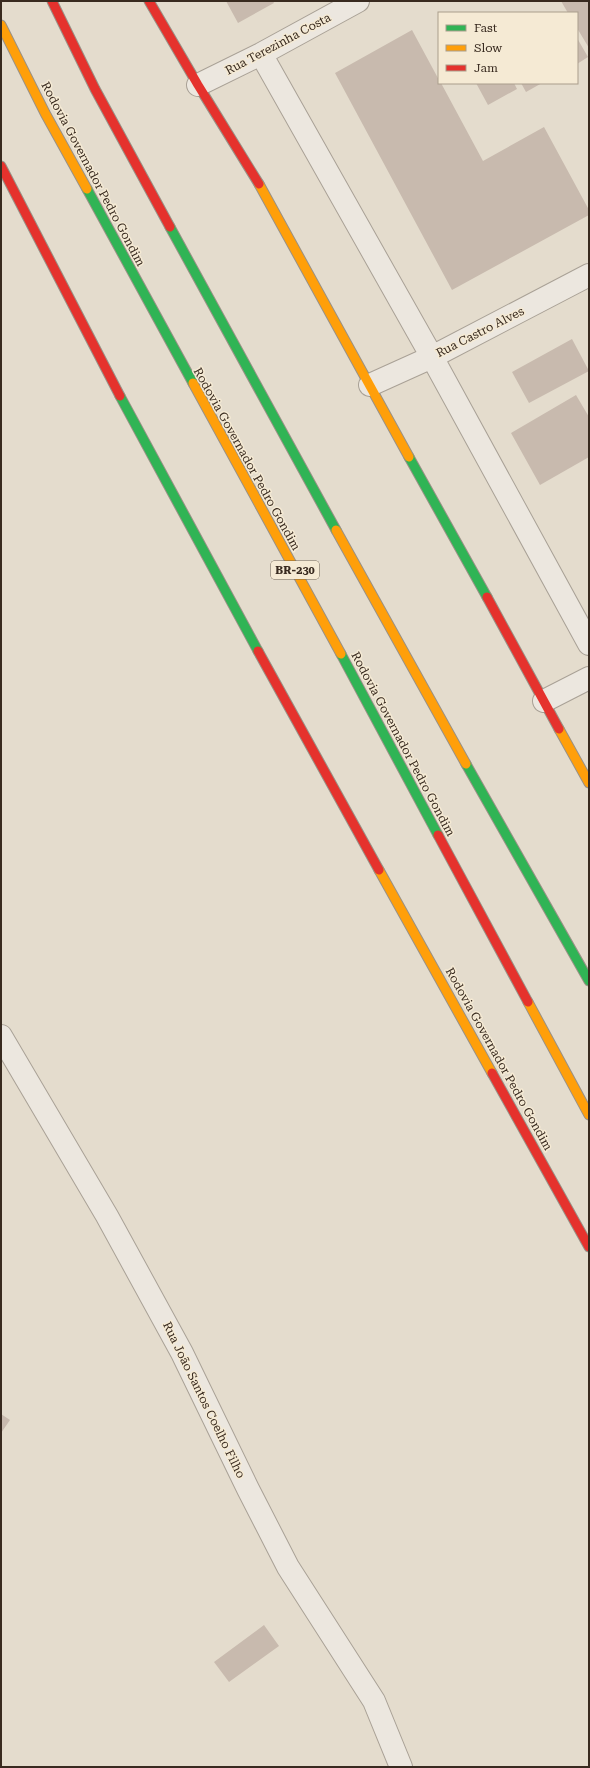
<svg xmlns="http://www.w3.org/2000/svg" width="590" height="1768" font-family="'Roboto Serif',serif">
<rect width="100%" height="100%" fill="#e4dccd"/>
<path fill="#c8baae" d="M 226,1 L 273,1 L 274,3 L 238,23 Z
M 561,1 L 589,1 L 589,48 L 577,28 L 577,13 L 568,13 Z
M 412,30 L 439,80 L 439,83 L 441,83 L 483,161 L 544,127 L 589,210 L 589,215 L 452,290 L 335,73 Z
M 577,38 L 588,57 L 577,64 Z
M 476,83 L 514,83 L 517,89 L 488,105 Z
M 521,83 L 542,83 L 526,92 Z
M 572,339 L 589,371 L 529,403 L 512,372 Z
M 576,395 L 589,417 L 589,457 L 540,485 L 511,433 Z
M 1,1414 L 10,1420 L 1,1433 Z
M 264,1625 L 279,1646 L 229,1682 L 214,1662 Z"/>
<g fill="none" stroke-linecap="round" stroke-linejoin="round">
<g stroke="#a9a196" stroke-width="24">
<path id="street" d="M 261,54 L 432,357 L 589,644
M 198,85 L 261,54 L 358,1
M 370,385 L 432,357 L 589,275
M 544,701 L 589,678
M 1,1036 L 107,1216 L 182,1353 L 248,1489 L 288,1567 L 374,1701 L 401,1767"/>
</g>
<g stroke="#999186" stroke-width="11">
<path id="fast" d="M 87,189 L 193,383
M 170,227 L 336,530
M 120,396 L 258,651
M 409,457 L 487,597
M 341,654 L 438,835
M 466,764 L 589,981"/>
</g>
<g stroke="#999186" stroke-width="11">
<path id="slow" d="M 1,25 L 45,113 L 87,189
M 259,184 L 409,457
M 193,383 L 341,654
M 336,530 L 466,764
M 559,729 L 589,783
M 379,870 L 492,1073
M 528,1002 L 589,1115"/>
</g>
<g stroke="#999186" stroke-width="11">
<path id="jam" d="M 52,1 L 95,89 L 170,227
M 149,1 L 198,85 L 259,184
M 1,166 L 120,396
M 487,597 L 559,729
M 258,651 L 379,870
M 438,835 L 528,1002
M 492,1073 L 589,1247"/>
</g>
<use href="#street" stroke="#ece7df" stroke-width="22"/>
<use href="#fast" stroke="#30b455" stroke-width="9"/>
<use href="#slow" stroke="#ff9f0a" stroke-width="9"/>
<use href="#jam" stroke="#e5322d" stroke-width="9"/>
</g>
<g text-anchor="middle" stroke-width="3" stroke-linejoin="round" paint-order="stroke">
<rect fill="#f5ead4" stroke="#716455" stroke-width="1" x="271" y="561" width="48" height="18" rx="3"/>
<g font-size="11" font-weight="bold" fill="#382a1f">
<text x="295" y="574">BR-230</text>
</g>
<g font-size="12" fill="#382a1f" stroke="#f5ead4">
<text transform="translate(278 44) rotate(-28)" y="4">Rua Terezinha Costa</text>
<text transform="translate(93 174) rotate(62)" y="4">Rodovia Governador Pedro Gondim</text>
<text transform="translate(480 332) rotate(-27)" y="4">Rua Castro Alves</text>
<text transform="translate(247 459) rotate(61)" y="4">Rodovia Governador Pedro Gondim</text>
<text transform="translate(403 744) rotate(62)" y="4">Rodovia Governador Pedro Gondim</text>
<text transform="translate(499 1059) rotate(61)" y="4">Rodovia Governador Pedro Gondim</text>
<text transform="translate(204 1400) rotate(64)" y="4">Rua João Santos Coelho Filho</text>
</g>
</g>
<rect width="590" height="1768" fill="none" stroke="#382a1f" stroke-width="4"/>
<rect x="438" y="12" width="140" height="72" fill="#f5ead4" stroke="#a99d8c"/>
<rect x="446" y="25" width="20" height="6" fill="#30b455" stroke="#a99d8c"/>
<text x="474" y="32" font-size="12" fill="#382a1f">Fast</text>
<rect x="446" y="45" width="20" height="6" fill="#ff9f0a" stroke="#a99d8c"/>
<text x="474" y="52" font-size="12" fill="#382a1f">Slow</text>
<rect x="446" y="65" width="20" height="6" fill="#e5322d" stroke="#a99d8c"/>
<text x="474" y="72" font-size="12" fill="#382a1f">Jam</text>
</svg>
